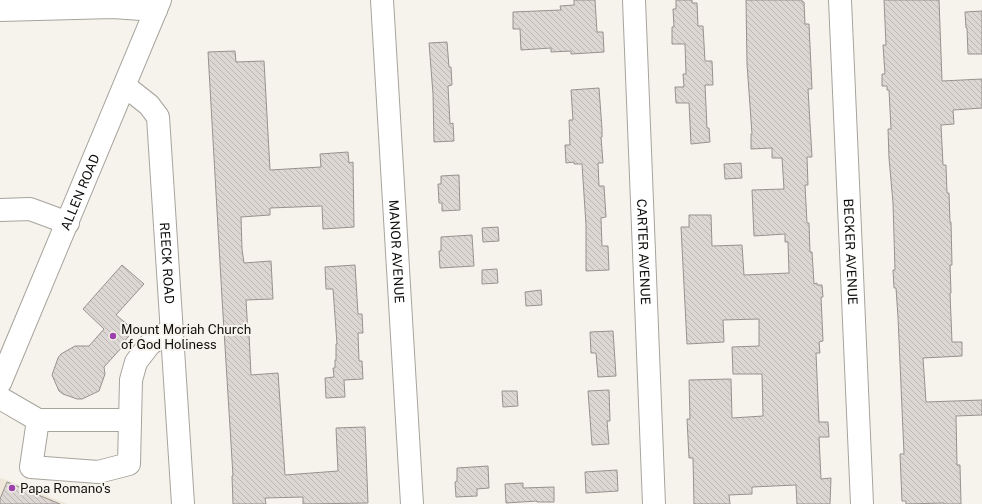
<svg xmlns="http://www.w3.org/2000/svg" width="982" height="504" font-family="'Public Sans',sans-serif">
<defs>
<pattern id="building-back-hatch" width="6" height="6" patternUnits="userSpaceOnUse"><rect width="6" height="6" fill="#ddd7d3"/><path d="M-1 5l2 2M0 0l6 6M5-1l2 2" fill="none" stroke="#bcb7b4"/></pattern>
</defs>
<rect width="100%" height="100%" fill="#f6f3ec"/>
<path fill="#ede6d9" d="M 0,478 L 7,480 L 67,504 L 0,504 Z"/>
<path fill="url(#building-back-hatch)" stroke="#97928d" d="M 574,0 L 595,0 L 597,32 L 603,32 L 604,52 L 571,54 L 571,51 L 551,52 L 551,48 L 521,50 L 520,29 L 513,29 L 513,12 L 561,10 L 560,6 L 574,5 Z
M 676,0 L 692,0 L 692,3 L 697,3 L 698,26 L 703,26 L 705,61 L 712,61 L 713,85 L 705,85 L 707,128 L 709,128 L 710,142 L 691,144 L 689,103 L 676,103 L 675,87 L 684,87 L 683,74 L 686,74 L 685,44 L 672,44 L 672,27 L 674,27 L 673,9 L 676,9 Z
M 746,0 L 802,0 L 802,2 L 804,2 L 805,24 L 809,24 L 812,89 L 808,89 L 812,157 L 807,157 L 808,185 L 805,185 L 807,223 L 809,223 L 810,252 L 812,252 L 814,284 L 817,283 L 817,285 L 822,285 L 823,297 L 821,297 L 823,341 L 819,342 L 820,353 L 816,353 L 819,422 L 828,422 L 829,437 L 819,437 L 821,479 L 831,478 L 830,504 L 797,504 L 796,485 L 752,487 L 752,494 L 729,495 L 730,504 L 694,504 L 693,458 L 689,458 L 687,419 L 690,419 L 689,380 L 731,379 L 732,418 L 763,416 L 762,374 L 733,374 L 732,347 L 759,346 L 759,319 L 723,320 L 724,342 L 687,344 L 681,227 L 689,227 L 689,215 L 711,215 L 712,246 L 742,245 L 744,275 L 789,273 L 788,242 L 785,242 L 785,234 L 754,236 L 752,190 L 784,189 L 782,158 L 772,158 L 772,148 L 751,149 L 751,134 L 752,134 L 747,64 Z
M 884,0 L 939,0 L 942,81 L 982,79 L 982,108 L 953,110 L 954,124 L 941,125 L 943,165 L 946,165 L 947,193 L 949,193 L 950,222 L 951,222 L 952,265 L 950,265 L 951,293 L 950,293 L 952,342 L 962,342 L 962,356 L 923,358 L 926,402 L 982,400 L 982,415 L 956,416 L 957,465 L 960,465 L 961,504 L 944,504 L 944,503 L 906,504 L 906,501 L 902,501 L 900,454 L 904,454 L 898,317 L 896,288 L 894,288 L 893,270 L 895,270 L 893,203 L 889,158 L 888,129 L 891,129 L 889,90 L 887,90 L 887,86 L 882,86 L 882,74 L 885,74 L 883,45 L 886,45 Z
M 982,11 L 982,54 L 968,54 L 967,28 L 966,28 L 965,12 Z
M 447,42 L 449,67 L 451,67 L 452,85 L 448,86 L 450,124 L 453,123 L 454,141 L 434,142 L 433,94 L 429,43 Z
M 235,51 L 236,62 L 264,61 L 270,170 L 321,167 L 320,154 L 348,152 L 349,163 L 353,162 L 354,227 L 323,229 L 322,206 L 270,208 L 270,215 L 241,217 L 242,249 L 244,263 L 271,261 L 273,299 L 246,300 L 248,334 L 249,334 L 251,375 L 278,373 L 285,475 L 338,471 L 336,428 L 365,427 L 368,503 L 303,504 L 303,497 L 265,498 L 266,504 L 233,504 L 232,476 L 233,476 L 222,298 L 208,52 Z
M 599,88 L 602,129 L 602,137 L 601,137 L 603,163 L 598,163 L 599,186 L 604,186 L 606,217 L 601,218 L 602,246 L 608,246 L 609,270 L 586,271 L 586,225 L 582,164 L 574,164 L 574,162 L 566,163 L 565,145 L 570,145 L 569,120 L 573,120 L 571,90 Z
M 741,163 L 742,178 L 725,179 L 724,164 Z
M 459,175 L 460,210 L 442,211 L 442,203 L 439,203 L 438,184 L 441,184 L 441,176 Z
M 498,227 L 499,241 L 483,242 L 482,228 Z
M 472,235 L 474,266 L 440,268 L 439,251 L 441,251 L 441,237 Z
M 122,265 L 144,284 L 116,315 L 134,330 L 122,344 L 124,345 L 104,367 L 105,374 L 99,391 L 82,399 L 77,399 L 63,394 L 59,391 L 52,375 L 58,358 L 61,354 L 75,346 L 89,346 L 104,329 L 83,309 Z
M 355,265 L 358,314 L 362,314 L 363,333 L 358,333 L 359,361 L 362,361 L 363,379 L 344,380 L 345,397 L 326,398 L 325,378 L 334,377 L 333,368 L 335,368 L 335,360 L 336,360 L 336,344 L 337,344 L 333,289 L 326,289 L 325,267 Z
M 497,269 L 498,283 L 482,284 L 482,270 Z
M 541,290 L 542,305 L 526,306 L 525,292 Z
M 613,331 L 616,376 L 598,377 L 596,353 L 591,353 L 590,332 Z
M 609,390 L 610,421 L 607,421 L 609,444 L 592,445 L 588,391 Z
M 502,391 L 517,391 L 518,406 L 503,407 Z
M 488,466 L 489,488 L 477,489 L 477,496 L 456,497 L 455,482 L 457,481 L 457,468 Z
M 617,470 L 618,491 L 586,493 L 585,472 Z
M 7,482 L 60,504 L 0,504 L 0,499 Z
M 523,483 L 523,488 L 554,487 L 554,502 L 537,502 L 537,501 L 506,503 L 505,484 Z"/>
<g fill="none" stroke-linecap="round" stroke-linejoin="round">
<g stroke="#a7a49e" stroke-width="24">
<g id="minor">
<path id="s1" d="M 382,0 L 412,504"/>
<path id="s2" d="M 634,0 L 654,504"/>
<path id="s3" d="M 840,0 L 862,504"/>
<path d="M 0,10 L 113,7 L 156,10"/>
<path id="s4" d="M 125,86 L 149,105 L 158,117 L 183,504"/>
<path d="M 0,210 L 30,209 L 68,223"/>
<path d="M 0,398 L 38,420 L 31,467 L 98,472 L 129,464 L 131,380 L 136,362 L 150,344 L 172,329"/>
<path d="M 38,420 L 130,420"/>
</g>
</g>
<g stroke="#a7a49e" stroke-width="24">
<g id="major">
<path id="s5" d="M 0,383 L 160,0"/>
</g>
</g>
<use href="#minor" stroke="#fff" stroke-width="22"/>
<use href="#major" stroke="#fff" stroke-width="22"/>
</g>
<g fill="#9c41ab" stroke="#f6f3ec" stroke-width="1.5">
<circle cx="113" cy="336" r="4"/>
<circle cx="12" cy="488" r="4"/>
</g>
<g text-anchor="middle" stroke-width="4" stroke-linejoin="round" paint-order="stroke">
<g font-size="13" fill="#0d0c0a" stroke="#f6f3ec">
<text dy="5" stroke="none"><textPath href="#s5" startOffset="207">ALLEN ROAD</textPath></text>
<text dy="5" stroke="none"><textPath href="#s1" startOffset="252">MANOR AVENUE</textPath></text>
<text dy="5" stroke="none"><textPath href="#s2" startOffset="252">CARTER AVENUE</textPath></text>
<text dy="5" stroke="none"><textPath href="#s3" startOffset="252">BECKER AVENUE</textPath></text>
<text dy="5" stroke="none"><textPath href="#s4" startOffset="192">REECK ROAD</textPath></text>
</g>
<g font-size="13" fill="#0d0c0a" stroke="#f6f3ec" text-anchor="start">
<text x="121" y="334">Mount Moriah Church<tspan x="121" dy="15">of God Holiness</tspan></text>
<text x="20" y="493">Papa Romano's</text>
</g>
</g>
</svg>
